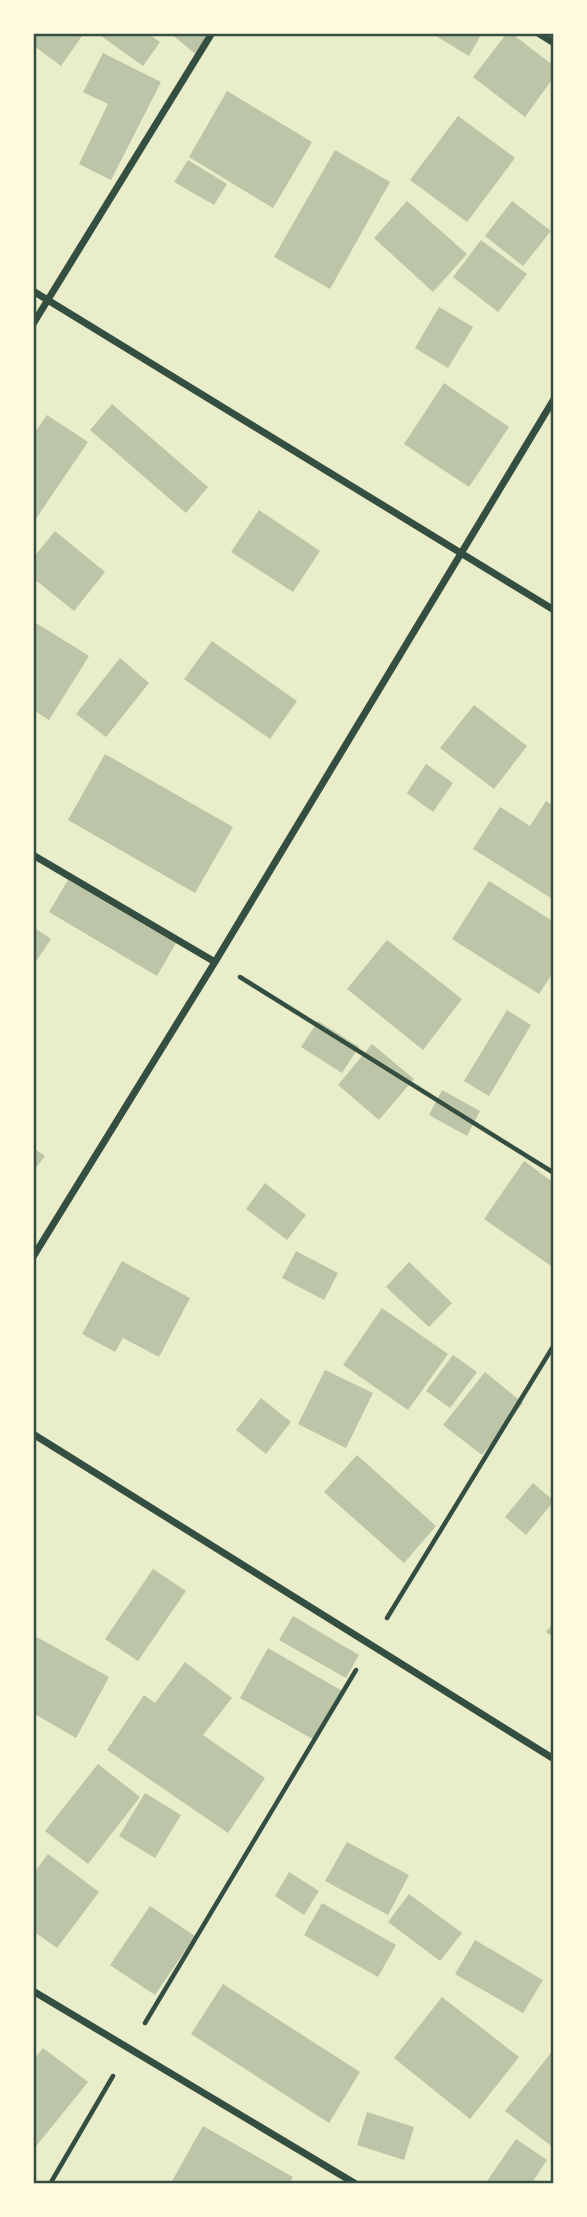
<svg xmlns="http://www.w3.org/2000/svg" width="587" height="2217" font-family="Karla,sans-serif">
<rect width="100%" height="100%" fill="#e9edc9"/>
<path fill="#bcc5a7" d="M 33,33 L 84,33 L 61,66 L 33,45 Z
M 97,33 L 147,33 L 160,42 L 143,66 Z
M 170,33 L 215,33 L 198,56 Z
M 431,33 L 482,33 L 469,56 Z
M 507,33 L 511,33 L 554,66 L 554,77 L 525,117 L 473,77 Z
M 103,53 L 161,82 L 111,180 L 79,164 L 108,104 L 83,92 Z
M 227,91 L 312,142 L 273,208 L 189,157 Z
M 458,116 L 515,158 L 467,222 L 410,180 Z
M 335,150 L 390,182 L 330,289 L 274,257 Z
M 188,160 L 227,184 L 214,205 L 174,182 Z
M 407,201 L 467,254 L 433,292 L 374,238 Z
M 512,201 L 551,231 L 523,266 L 485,236 Z
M 481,240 L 527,274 L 498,312 L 453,277 Z
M 439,307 L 473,327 L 448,368 L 415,348 Z
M 444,383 L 509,427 L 469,487 L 404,444 Z
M 112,404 L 208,487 L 186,513 L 90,430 Z
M 47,415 L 88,442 L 33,523 L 33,435 Z
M 259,510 L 320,551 L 293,592 L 231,552 Z
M 55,531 L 105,572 L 74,611 L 33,578 L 33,558 Z
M 33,621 L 89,656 L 49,720 L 33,710 Z
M 212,641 L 297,701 L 270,739 L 184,679 Z
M 120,658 L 149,683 L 106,737 L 76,714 Z
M 474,705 L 527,746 L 494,789 L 440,748 Z
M 105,754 L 233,827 L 195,893 L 68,820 Z
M 426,764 L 453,783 L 433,812 L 407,793 Z
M 546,801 L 554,806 L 554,900 L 473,849 L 500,807 L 530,826 Z
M 68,880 L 176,943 L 157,976 L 49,912 Z
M 489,881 L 554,922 L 554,971 L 539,994 L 452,939 Z
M 33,927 L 51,939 L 33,966 Z
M 387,940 L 462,999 L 423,1050 L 347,989 Z
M 507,1010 L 531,1025 L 489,1096 L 464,1081 Z
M 318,1021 L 359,1047 L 342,1073 L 301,1047 Z
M 372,1044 L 414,1079 L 379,1120 L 338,1085 Z
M 442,1090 L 480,1111 L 467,1136 L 429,1115 Z
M 33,1148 L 45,1156 L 33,1172 Z
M 524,1161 L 554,1183 L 554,1268 L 484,1219 Z
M 265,1183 L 306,1215 L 287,1240 L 246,1209 Z
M 296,1251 L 338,1273 L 324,1300 L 282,1278 Z
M 122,1261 L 190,1298 L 159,1357 L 123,1338 L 115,1352 L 82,1334 Z
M 409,1262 L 452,1303 L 429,1327 L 386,1287 Z
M 382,1308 L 448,1354 L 408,1410 L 343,1365 Z
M 453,1355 L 477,1372 L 450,1408 L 426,1391 Z
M 325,1370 L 373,1393 L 346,1448 L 298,1424 Z
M 485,1372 L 523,1403 L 482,1455 L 443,1425 Z
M 261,1398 L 291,1422 L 266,1454 L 236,1430 Z
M 357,1455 L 436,1526 L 404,1563 L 324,1492 Z
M 533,1483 L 554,1501 L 526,1535 L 505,1517 Z
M 153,1569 L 186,1591 L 138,1661 L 105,1639 Z
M 293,1616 L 359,1655 L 346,1678 L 279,1640 Z
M 554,1622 L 554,1638 L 546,1632 Z
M 33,1635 L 109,1677 L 76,1738 L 33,1713 Z
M 268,1648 L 344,1692 L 316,1741 L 240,1698 Z
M 185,1662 L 232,1698 L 203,1735 L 265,1778 L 228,1833 L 107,1750 L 144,1695 L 155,1703 Z
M 98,1764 L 140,1797 L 88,1864 L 45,1831 Z
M 145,1793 L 181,1815 L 155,1858 L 119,1836 Z
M 347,1842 L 409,1875 L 388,1915 L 325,1881 Z
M 48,1854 L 99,1892 L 57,1948 L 33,1931 L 33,1874 Z
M 289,1872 L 319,1891 L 304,1915 L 275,1896 Z
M 409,1894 L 462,1933 L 440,1961 L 388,1922 Z
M 322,1903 L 396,1945 L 378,1977 L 304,1935 Z
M 150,1906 L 195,1936 L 155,1995 L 110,1965 Z
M 475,1940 L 543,1980 L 523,2013 L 455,1974 Z
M 223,1984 L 360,2072 L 329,2123 L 191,2034 Z
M 442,1997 L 519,2057 L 470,2119 L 394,2058 Z
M 43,2048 L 88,2082 L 33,2150 L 33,2060 Z
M 554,2049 L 554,2148 L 505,2111 Z
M 367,2112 L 414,2127 L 404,2160 L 357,2145 Z
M 203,2126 L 293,2177 L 289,2184 L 172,2181 Z
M 516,2139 L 547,2160 L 531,2184 L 485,2184 Z"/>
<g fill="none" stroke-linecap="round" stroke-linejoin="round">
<path stroke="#344e41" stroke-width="4.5" d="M 240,977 L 554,1173
M 387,1618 L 554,1345
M 145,2023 L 356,1670
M 50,2184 L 113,2076"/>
<path stroke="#344e41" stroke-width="7" d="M 538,33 L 554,43
M 33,291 L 554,610
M 33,324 L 212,33
M 33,855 L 215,962
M 33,1257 L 215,962 L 554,399
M 33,1434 L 554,1759
M 33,1991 L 356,2184"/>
</g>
<rect width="587" height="2217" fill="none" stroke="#fefae0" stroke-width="70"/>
<rect x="35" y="35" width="517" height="2147" fill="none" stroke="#344e41" stroke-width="2.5"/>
</svg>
